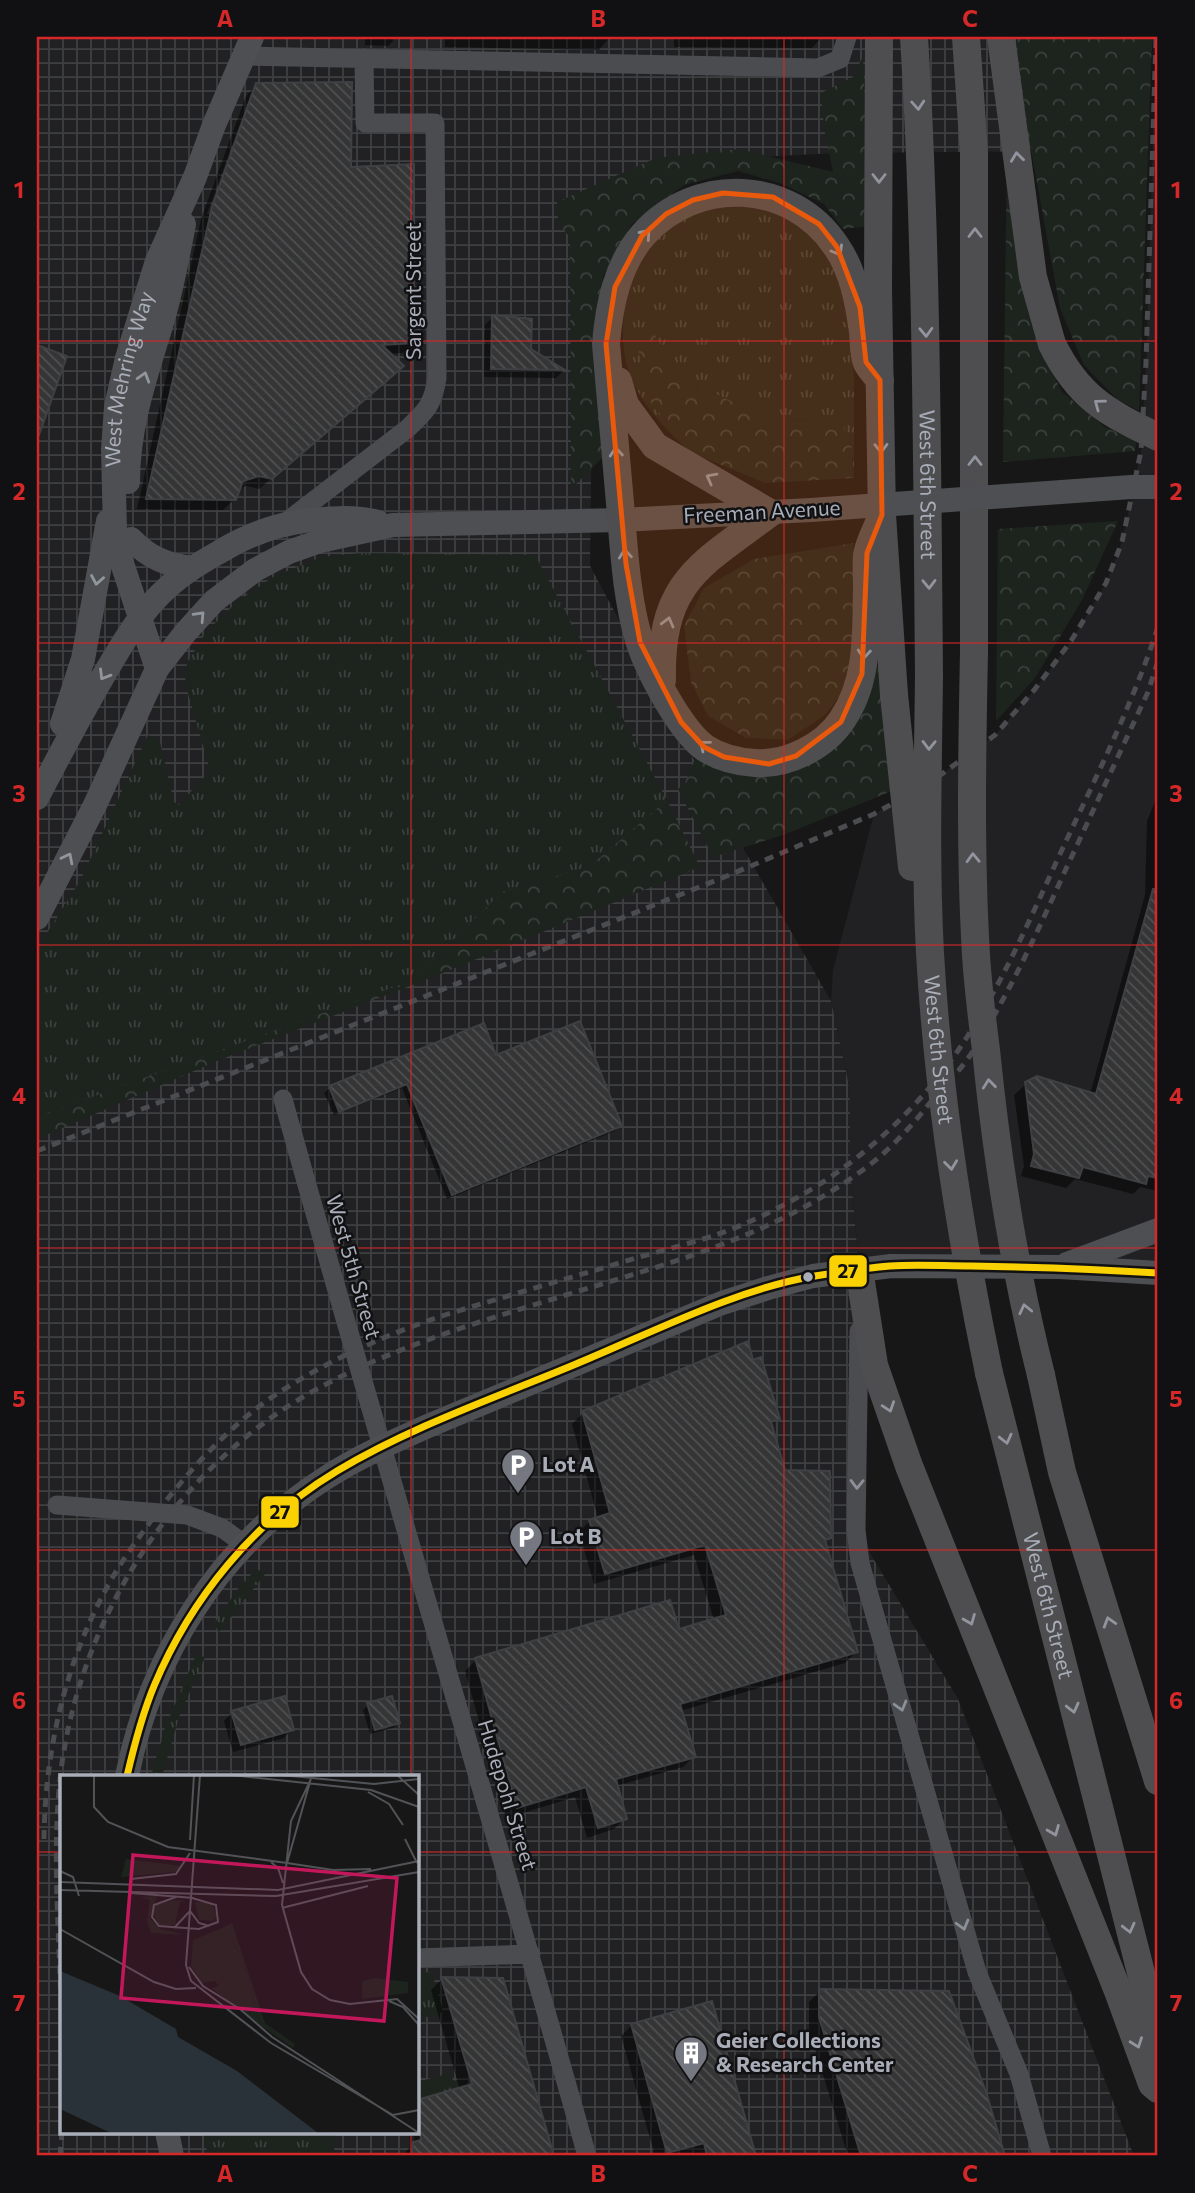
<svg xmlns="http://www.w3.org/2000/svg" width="1195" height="2193" font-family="Commissioner,sans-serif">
<defs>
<pattern id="industrial-grid" width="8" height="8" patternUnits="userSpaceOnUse" patternTransform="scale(1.75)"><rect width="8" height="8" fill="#212123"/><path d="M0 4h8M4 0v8" fill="none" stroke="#3e3f41"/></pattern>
<pattern id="grass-tufts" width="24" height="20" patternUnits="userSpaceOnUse" patternTransform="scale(1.75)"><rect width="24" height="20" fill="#1d241e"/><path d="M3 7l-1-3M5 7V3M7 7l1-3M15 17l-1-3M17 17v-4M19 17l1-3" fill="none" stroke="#3b413d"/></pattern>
<pattern id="forest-crowns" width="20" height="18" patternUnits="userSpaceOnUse" patternTransform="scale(1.75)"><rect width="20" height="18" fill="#1d241e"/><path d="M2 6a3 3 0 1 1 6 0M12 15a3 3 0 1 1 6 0" fill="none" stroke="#3b413d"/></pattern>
<pattern id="building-back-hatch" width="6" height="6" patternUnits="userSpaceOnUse" patternTransform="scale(1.75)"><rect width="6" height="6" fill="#353536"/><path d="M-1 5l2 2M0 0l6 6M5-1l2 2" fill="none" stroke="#4f5051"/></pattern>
</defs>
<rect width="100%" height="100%" fill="#171717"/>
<path fill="#212123" d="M 1156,37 L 1158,37 L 1158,1273 L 859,1269 L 850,1165 L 850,1101 L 848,1081 L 831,1001 L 833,970 L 874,814 L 931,782 L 995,735 L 1035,689 L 1071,641 L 1106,583 L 1122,542 L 1141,451 L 1146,362 Z"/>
<path fill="url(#industrial-grid)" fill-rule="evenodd" d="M 37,37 L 1153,37 L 1141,137 L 1069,151 L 837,153 L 737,158 L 594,229 L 590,566 L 720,808 L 831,1001 L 848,1081 L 850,1101 L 850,1165 L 859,1269 L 856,1530 L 958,1699 L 1134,2156 L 37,2156 ZM 61,1776 L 416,1776 L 416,2132 L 61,2132 Z"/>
<path fill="url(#grass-tufts)" d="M 727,201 L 781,211 L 830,251 L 844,283 L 854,378 L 854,478 L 851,440 L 839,420 L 774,421 L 679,377 L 655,335 L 690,452 C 638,403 611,368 628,293 C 633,273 639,251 656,237 C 676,219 703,211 727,201 Z
M 362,553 L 535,555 L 667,800 L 590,866 L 502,892 L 411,981 L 37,1117 L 37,949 L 81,879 L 148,735 L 160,742 L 174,802 L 179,805 L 210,770 L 185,683 L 187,663 L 206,632 L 238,601 L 273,577 L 321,557 Z
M 256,1569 L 266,1573 L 219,1632 L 214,1624 L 237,1590 Z
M 196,1655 L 205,1657 L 180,1714 L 162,1776 L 152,1773 L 164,1730 Z
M 432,1972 L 443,2012 L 417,2020 L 417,1973 Z
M 451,2073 L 453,2081 L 458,2080 L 460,2088 L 417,2100 L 417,2108 L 417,2082 Z
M 203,2132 L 335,2132 L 334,2156 L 208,2156 Z"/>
<path fill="url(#forest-crowns)" d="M 1016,37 L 1152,37 L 1139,411 L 1117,399 L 1084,365 L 1060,308 L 1029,139 Z
M 863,56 L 870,226 L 843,229 L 824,204 L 780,183 L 738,171 L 684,185 L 632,224 L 603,276 L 597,361 L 602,458 L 576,484 L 571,484 L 570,238 L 558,222 L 557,202 L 656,158 L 739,149 L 833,172 L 824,128 L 821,93 L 853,77 Z
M 1007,145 L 1040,348 L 1062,392 L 1105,427 L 1137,441 L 1135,451 L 1003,462 Z
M 635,335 L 655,335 L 679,377 L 774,421 L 839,420 L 851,440 L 854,478 L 765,483 L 690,452 L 649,400 Z
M 1118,521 L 1082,600 L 1035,678 L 996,721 L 998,529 Z
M 853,543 L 856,615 L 850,682 L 825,715 L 788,740 L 746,738 L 708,716 L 691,682 L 684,626 L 704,588 L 754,559 Z
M 877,666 L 880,666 L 892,791 L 783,835 L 713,857 L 678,789 L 685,783 L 697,754 L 731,771 L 860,715 Z
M 667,800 L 700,867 L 438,975 L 217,1061 L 37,1139 L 37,1117 L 411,981 L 502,892 L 590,866 Z"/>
<path fill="#0007" fill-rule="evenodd" d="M 365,37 L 393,37 L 393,41 L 388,46 L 365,45 Z
M 445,37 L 610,37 L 599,50 L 445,47 Z
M 674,37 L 822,37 L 812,48 L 674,47 Z
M 257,85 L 350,169 L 413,342 L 402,353 L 389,354 L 391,377 L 259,489 L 247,486 L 238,489 L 235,499 L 223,510 L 137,509 L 201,219 L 246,96 ZM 251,94 L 255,94 L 210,215 L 207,214 Z
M 493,317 L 529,350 L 563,371 L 556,378 L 484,377 L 485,325 Z
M 1158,794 L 1158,1191 L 1140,1187 L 1133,1194 L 1075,1179 L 1066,1188 L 1021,1176 L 1024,1166 L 1014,1095 L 1026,1084 L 1090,1094 L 1145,895 L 1147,821 Z
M 483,1026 L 495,1057 L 620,1126 L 615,1131 L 447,1199 L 402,1088 L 334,1115 L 324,1093 L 330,1088 Z
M 752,1362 L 778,1419 L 771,1426 L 784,1472 L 829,1537 L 824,1542 L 856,1652 L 845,1663 L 680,1711 L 694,1756 L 683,1767 L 616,1786 L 625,1818 L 614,1829 L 587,1838 L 575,1797 L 506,1818 L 465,1671 L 476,1660 L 678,1632 L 714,1620 L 694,1555 L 594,1584 L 579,1532 L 590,1521 L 598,1518 L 572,1424 L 583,1413 Z
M 368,1705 L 398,1723 L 393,1728 L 370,1734 L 363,1710 Z
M 232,1713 L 292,1729 L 284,1738 L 233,1752 L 224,1721 Z
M 442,1979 L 501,1980 L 552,2156 L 402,2156 L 410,2147 L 409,2132 L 416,2132 L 416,2103 L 460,2090 L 431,1990 Z
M 820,1991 L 1003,2154 L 1001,2156 L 848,2156 L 809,2029 L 809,2002 Z
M 711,2003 L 754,2156 L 694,2156 L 693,2153 L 680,2156 L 655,2156 L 621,2036 L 632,2025 Z"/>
<path fill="url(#building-back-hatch)" stroke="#3f4043" stroke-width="2" d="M 352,82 L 351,167 L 414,164 L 414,343 L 382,345 L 404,366 L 272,479 L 259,476 L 243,481 L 236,500 L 146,499 L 212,207 L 256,83 Z
M 492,315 L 532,319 L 531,349 L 565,370 L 491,369 Z
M 37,345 L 67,356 L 39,435 L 37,435 Z
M 1153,889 L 1158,889 L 1158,1178 L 1148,1176 L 1146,1184 L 1083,1167 L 1079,1178 L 1031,1166 L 1034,1154 L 1025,1082 L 1037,1076 L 1096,1094 Z
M 580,1021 L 622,1126 L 452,1195 L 407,1084 L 339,1112 L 329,1086 L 484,1023 L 496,1055 Z
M 748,1341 L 753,1360 L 761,1357 L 780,1419 L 771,1422 L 785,1470 L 830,1471 L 831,1538 L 825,1540 L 858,1652 L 680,1704 L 696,1757 L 616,1779 L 627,1819 L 598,1828 L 586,1787 L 517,1808 L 475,1658 L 670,1600 L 679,1629 L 726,1615 L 705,1545 L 605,1574 L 589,1520 L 610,1513 L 582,1411 Z
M 285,1696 L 294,1730 L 241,1745 L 231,1711 Z
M 392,1696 L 400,1723 L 375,1730 L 367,1703 Z
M 441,1977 L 503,1978 L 554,2156 L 412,2156 L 413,2142 L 421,2140 L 417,2100 L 472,2084 Z
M 819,1989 L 949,1991 L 987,2095 L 1005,2156 L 861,2156 L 819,2017 Z
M 712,2001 L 756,2156 L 707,2156 L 704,2143 L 667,2153 L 631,2024 Z"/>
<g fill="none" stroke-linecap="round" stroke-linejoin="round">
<path stroke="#4b4c50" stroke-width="19" d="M 243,56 L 818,68 L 840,59 L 847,37
M 286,522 L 407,429 C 426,411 433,405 437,378 L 435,123 L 365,123 L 364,58
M 283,1099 C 381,1453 488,1803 587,2156
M 859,1331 L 856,1530 L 860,1563 L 977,1972 L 1019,2074 L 1042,2156
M 57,1505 L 187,1515 L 222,1528 L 244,1544
M 416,1958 L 531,1954"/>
<g stroke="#4d4f52" stroke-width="24">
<path d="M 128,482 C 128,424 147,373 163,319 C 172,288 178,256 184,224"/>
<path d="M 131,539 C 149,558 167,565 192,568"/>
<path id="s1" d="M 157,669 L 120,557 L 115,531 L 113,449 L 116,407 L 127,358 L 157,261 L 195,177 L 214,125 L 252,37"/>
<path d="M 62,724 L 83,659 L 108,521"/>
<path d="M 37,798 C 60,754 83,710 108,668 C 125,639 143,609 168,587 C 184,572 202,562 221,551 C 249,534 277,524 310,520 C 333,518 356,516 378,522"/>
<path d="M 37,918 L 95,805 L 157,669 L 185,633 L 214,601 L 255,570 L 289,552 L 320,541 L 393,525 L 621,520 L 811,510"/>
<path d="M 1067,1264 L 1158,1230"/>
<path d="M 127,1776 C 151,1655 219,1547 324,1479 C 356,1458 392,1442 428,1426 L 722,1303 L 768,1288 L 813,1276 L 891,1266 L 1060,1267 L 1158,1273"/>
<path d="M 167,2132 L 172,2156"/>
</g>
<g stroke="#4e4e51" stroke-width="28">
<path d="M 879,37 L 878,289 L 882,515 L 894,695"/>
<path id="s2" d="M 914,37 C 927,250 927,463 929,676"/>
<path d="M 966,37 L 974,153 L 974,652"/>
<path d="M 1001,37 L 1033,277 L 1052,344"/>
<path d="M 880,380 C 876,375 870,369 867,363 C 863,354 864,341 863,332 C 859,302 853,270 836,246 C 791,179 696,175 643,235 C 617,265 609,306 606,344 C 611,397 615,450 620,503 C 624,548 626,596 639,640 C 648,669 680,730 705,748 C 719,757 738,762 755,763 C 787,765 824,747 842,720 C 869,681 866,632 867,587 C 867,576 866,565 867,555 C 869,542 878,527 882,515"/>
<path d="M 618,381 L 625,405 L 655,446 L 770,513 C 699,566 660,582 662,680"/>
<path d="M 859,1269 L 874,1365 L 909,1466 L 1118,1991 L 1152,2084 L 1158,2089"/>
<path id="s3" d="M 989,1373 L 1158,2040"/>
<path d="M 1041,1375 L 1062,1472 L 1158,1781"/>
</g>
<path stroke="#4b4c4f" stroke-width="5" stroke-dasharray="9 7" stroke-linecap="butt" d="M 37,1151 L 727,876 L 874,814 L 931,782 L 995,735 L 1035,689 L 1071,641 L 1106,583 L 1122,542 L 1141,451 L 1146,362 L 1156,37
M 44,1839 C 45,1753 64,1667 105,1591 C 120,1562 140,1536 159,1510 C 190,1469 230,1426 272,1397 C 326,1361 387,1334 448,1314 C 510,1295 573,1277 636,1258 C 661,1251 687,1244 713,1236 C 752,1223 805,1196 839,1171 C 889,1135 934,1089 967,1037 C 1007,975 1036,905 1067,839 C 1100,769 1134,700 1158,627
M 61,2006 C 59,1925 51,1843 62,1763 C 84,1609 181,1463 317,1389 C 392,1348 472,1324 553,1299 C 668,1263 781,1236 877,1159 C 896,1143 914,1123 929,1104 C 943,1088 959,1072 971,1054 C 1008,996 1037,933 1065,871 C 1093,811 1120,752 1148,692 L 1158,661
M 60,2156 L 62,2132"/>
<path stroke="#4d4f52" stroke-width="24" d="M 811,510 L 1131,487 L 1158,487"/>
<g stroke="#4e4e51" stroke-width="28">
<path d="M 1052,344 C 1078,397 1106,412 1158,437"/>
<path d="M 974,652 C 972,753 970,854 976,955 C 978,987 982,1019 986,1050 C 997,1160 1014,1268 1041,1375"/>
<path id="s4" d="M 929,676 C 928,768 925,861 930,953 C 938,1095 960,1234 989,1373"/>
<path d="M 894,695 L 912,867"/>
</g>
<g stroke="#111113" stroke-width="12">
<path id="bus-1" d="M 127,1776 C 134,1746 142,1715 154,1686 C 191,1598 254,1521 337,1471 C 410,1427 497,1397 576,1364 C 651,1333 736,1289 815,1276 C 840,1272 865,1268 890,1266 C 916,1264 944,1266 971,1266 C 1034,1267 1096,1269 1158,1273"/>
</g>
<use href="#bus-1" stroke="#fad204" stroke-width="7"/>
</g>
<defs><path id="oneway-chevron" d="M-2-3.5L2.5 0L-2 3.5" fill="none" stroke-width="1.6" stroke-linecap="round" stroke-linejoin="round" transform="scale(1.75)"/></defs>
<g stroke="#92959e">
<use href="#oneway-chevron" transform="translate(918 105) rotate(86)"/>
<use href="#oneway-chevron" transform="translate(1017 157) rotate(-97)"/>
<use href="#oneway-chevron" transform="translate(879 178) rotate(90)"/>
<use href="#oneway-chevron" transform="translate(975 233) rotate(-90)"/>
<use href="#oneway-chevron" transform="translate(646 234) rotate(-48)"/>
<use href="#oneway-chevron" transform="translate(838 251) rotate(60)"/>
<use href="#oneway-chevron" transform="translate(926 332) rotate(88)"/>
<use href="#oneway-chevron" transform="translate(1099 404) rotate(-143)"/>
<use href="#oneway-chevron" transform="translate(881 448) rotate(89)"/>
<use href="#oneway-chevron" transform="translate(616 452) rotate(-95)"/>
<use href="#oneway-chevron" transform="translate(975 461) rotate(-90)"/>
<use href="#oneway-chevron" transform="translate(711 478) rotate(-152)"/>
<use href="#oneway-chevron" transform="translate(625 554) rotate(-96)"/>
<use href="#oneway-chevron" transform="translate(929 584) rotate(89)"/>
<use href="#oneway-chevron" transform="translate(668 622) rotate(-75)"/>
<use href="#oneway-chevron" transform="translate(864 654) rotate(95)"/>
<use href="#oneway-chevron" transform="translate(704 745) rotate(-142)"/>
<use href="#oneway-chevron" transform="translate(929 745) rotate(91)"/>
<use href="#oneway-chevron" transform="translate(973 858) rotate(-92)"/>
<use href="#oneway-chevron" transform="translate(989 1084) rotate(-96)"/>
<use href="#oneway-chevron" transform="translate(951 1165) rotate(83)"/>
<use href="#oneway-chevron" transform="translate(1025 1309) rotate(-103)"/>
<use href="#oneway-chevron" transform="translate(889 1407) rotate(71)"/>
<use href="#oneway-chevron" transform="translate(1006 1439) rotate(76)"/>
<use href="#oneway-chevron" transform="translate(970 1620) rotate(68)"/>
<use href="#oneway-chevron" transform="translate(1109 1622) rotate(-107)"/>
<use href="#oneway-chevron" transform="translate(1073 1708) rotate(76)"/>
<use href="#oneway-chevron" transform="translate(1054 1831) rotate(68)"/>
<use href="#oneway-chevron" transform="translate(1129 1928) rotate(76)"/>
<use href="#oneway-chevron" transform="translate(1137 2043) rotate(70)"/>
</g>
<g stroke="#91969e">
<use href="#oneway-chevron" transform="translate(144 377) rotate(-73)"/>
<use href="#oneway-chevron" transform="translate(97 580) rotate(100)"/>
<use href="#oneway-chevron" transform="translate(200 616) rotate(-47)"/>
<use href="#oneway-chevron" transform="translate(104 675) rotate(121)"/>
<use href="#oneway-chevron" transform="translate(68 858) rotate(-63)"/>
</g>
<g stroke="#8c9099">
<use href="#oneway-chevron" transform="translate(857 1484) rotate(91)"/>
<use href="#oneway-chevron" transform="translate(901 1706) rotate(74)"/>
<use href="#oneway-chevron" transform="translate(963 1925) rotate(74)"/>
</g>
<path fill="#e8590c" fill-opacity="0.2" stroke="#e8590c" stroke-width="5" stroke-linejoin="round" d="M 723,193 L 773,197 L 819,224 L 837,247 L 860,307 L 866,362 L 880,380 L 882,515 L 867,553 L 862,674 L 841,722 L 796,756 L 769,764 L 724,757 L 704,747 L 681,722 L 640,642 L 626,564 L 606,344 L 615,287 L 642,236 L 666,214 L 693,200 Z"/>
<path fill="none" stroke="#d62828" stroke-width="2" stroke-opacity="0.55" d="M 411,37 L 411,1776M 784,37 L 784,2156M 37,341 L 1158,341M 37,643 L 1158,643M 37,945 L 1158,945M 37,1248 L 1158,1248M 37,1550 L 1158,1550M 37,1852 L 61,1852M 416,1852 L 1158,1852M 411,2132 L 411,2156"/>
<defs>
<g id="parking-pin" transform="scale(1.75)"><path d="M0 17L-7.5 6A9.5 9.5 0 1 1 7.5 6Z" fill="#757880" stroke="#111113"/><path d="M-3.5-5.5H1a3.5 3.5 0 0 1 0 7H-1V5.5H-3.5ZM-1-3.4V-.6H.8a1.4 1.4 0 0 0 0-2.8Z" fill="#fff"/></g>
<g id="building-pin" transform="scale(1.75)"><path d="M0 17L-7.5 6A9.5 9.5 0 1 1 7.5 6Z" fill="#757880" stroke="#111113"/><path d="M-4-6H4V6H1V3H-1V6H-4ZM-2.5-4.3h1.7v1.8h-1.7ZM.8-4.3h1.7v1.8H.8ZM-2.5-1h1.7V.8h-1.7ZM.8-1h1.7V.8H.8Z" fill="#fff"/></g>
</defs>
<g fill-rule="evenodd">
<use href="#parking-pin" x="518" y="1465"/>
<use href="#parking-pin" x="526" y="1537"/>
<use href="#building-pin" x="691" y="2053"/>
</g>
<circle fill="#a8adb8" stroke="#111113" stroke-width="2.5" cx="808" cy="1277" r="6"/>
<g text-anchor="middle" stroke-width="5" stroke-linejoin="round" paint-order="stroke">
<g font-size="21" fill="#a8adb8" stroke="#111113">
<text transform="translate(414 291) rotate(-90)" y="7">Sargent Street</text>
<text dy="7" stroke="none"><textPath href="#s1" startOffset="298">West Mehring Way</textPath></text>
<text dy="7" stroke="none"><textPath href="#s2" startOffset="448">West 6th Street</textPath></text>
<text transform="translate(762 512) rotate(-3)" y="7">Freeman Avenue</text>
<text dy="7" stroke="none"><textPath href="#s4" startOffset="374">West 6th Street</textPath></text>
<text transform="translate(353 1267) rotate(74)" y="7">West 5th Street</text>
<text dy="7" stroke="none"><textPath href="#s3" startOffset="240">West 6th Street</textPath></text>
<text transform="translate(507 1795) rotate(73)" y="7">Hudepohl Street</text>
</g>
<g font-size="21" font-weight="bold" fill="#a8adb8" stroke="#111113" text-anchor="start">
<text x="542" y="1472">Lot A</text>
<text x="550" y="1544">Lot B</text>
<text x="716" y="2048">Geier Collections<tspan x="716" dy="24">&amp; Research Center</tspan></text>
</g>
</g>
<g transform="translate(60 1775)">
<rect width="359" height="359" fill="#171717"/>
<path d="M 115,125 L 127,126 L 120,127 L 115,150 L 99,150 L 93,138 L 96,130 ZM 164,152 L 183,184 L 200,250 L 151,213 L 159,211 L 155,206 L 142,208 L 131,191 L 133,165 ZM 315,203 L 348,207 L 348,218 L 302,224 L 302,206 Z" fill="#1d241e"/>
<path d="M 66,84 L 122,91 L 116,97 L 61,102 ZM 97,121 L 90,143 L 100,154 L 125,160 L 91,158 L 87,146 L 90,125 L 79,122 ZM 135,127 L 152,128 L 157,141 L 154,146 L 139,145 ZM 172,148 L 205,248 L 235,269 L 233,273 L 200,250 L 183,184 L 164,152 Z" fill="#1d241e"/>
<path d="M 0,196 L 60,221 L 116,254 L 118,262 L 177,296 L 258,358 L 51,358 L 0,334 Z" fill="#2a3239"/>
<path fill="none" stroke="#515357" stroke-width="2" d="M 34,0 L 34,32 L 48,47 L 108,72 L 227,88M 140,0 L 126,190 L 131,206 L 211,268 L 333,340M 171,0 L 311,15 L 359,32M 221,0 L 314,9 L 359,4M 337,0 L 359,20M 251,4 L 231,46 L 222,130 L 241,197 L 252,214 L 270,225 L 290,229 L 337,224 L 359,244M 308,17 L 329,29 L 343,50M 345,64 L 357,88M 130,65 L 134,0M 211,87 L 218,93 L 223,108M 227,88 L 250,7M 227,88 L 273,95 L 311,94M 0,96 L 13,102 L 19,121M 71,104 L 116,99 L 130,78M 0,107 L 218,115 L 359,86M 0,115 L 216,121 L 359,97M 71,118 L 134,123M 116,122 L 94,130 L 92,142 L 99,151 L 139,154 L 158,147 L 156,130 L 132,123M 222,133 L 308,111M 114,153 L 130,136 L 139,148 L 149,151M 0,154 L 94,207 L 116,214 L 136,213M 129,192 L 143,211 L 180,234 L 212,262 L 359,358M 329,226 L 343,232 L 359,250M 333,340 L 359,335"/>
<path fill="#c2185b" fill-opacity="0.15" stroke="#c2185b" stroke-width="3.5" d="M 73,80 L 337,103 L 324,246 L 61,223 Z"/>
<rect width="359" height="359" fill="none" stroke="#a8adb8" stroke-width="3.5"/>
</g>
<g stroke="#111113" stroke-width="2.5">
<rect x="828" y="1254" width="40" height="34" rx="7" fill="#fad204"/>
<rect x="260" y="1495" width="40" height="34" rx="7" fill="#fad204"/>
</g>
<g font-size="19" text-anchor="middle" font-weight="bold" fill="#111">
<text x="848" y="1278">27</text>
<text x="280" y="1519">27</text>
</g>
<rect width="1195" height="2193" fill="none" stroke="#111113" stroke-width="77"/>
<rect x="38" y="38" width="1118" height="2116" fill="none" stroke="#d62828" stroke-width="2.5"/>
<g font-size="23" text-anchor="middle" font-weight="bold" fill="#d62828">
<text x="225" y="27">A</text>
<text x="598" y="27">B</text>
<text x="970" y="27">C</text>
<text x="19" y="198">1</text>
<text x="1176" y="198">1</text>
<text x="19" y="500">2</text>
<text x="1176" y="500">2</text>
<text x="19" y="802">3</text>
<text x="1176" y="802">3</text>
<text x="19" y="1104">4</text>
<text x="1176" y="1104">4</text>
<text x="19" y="1407">5</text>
<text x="1176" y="1407">5</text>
<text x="19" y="1709">6</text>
<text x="1176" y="1709">6</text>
<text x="19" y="2011">7</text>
<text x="1176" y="2011">7</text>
<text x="225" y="2182">A</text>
<text x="598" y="2182">B</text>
<text x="970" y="2182">C</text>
</g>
</svg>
